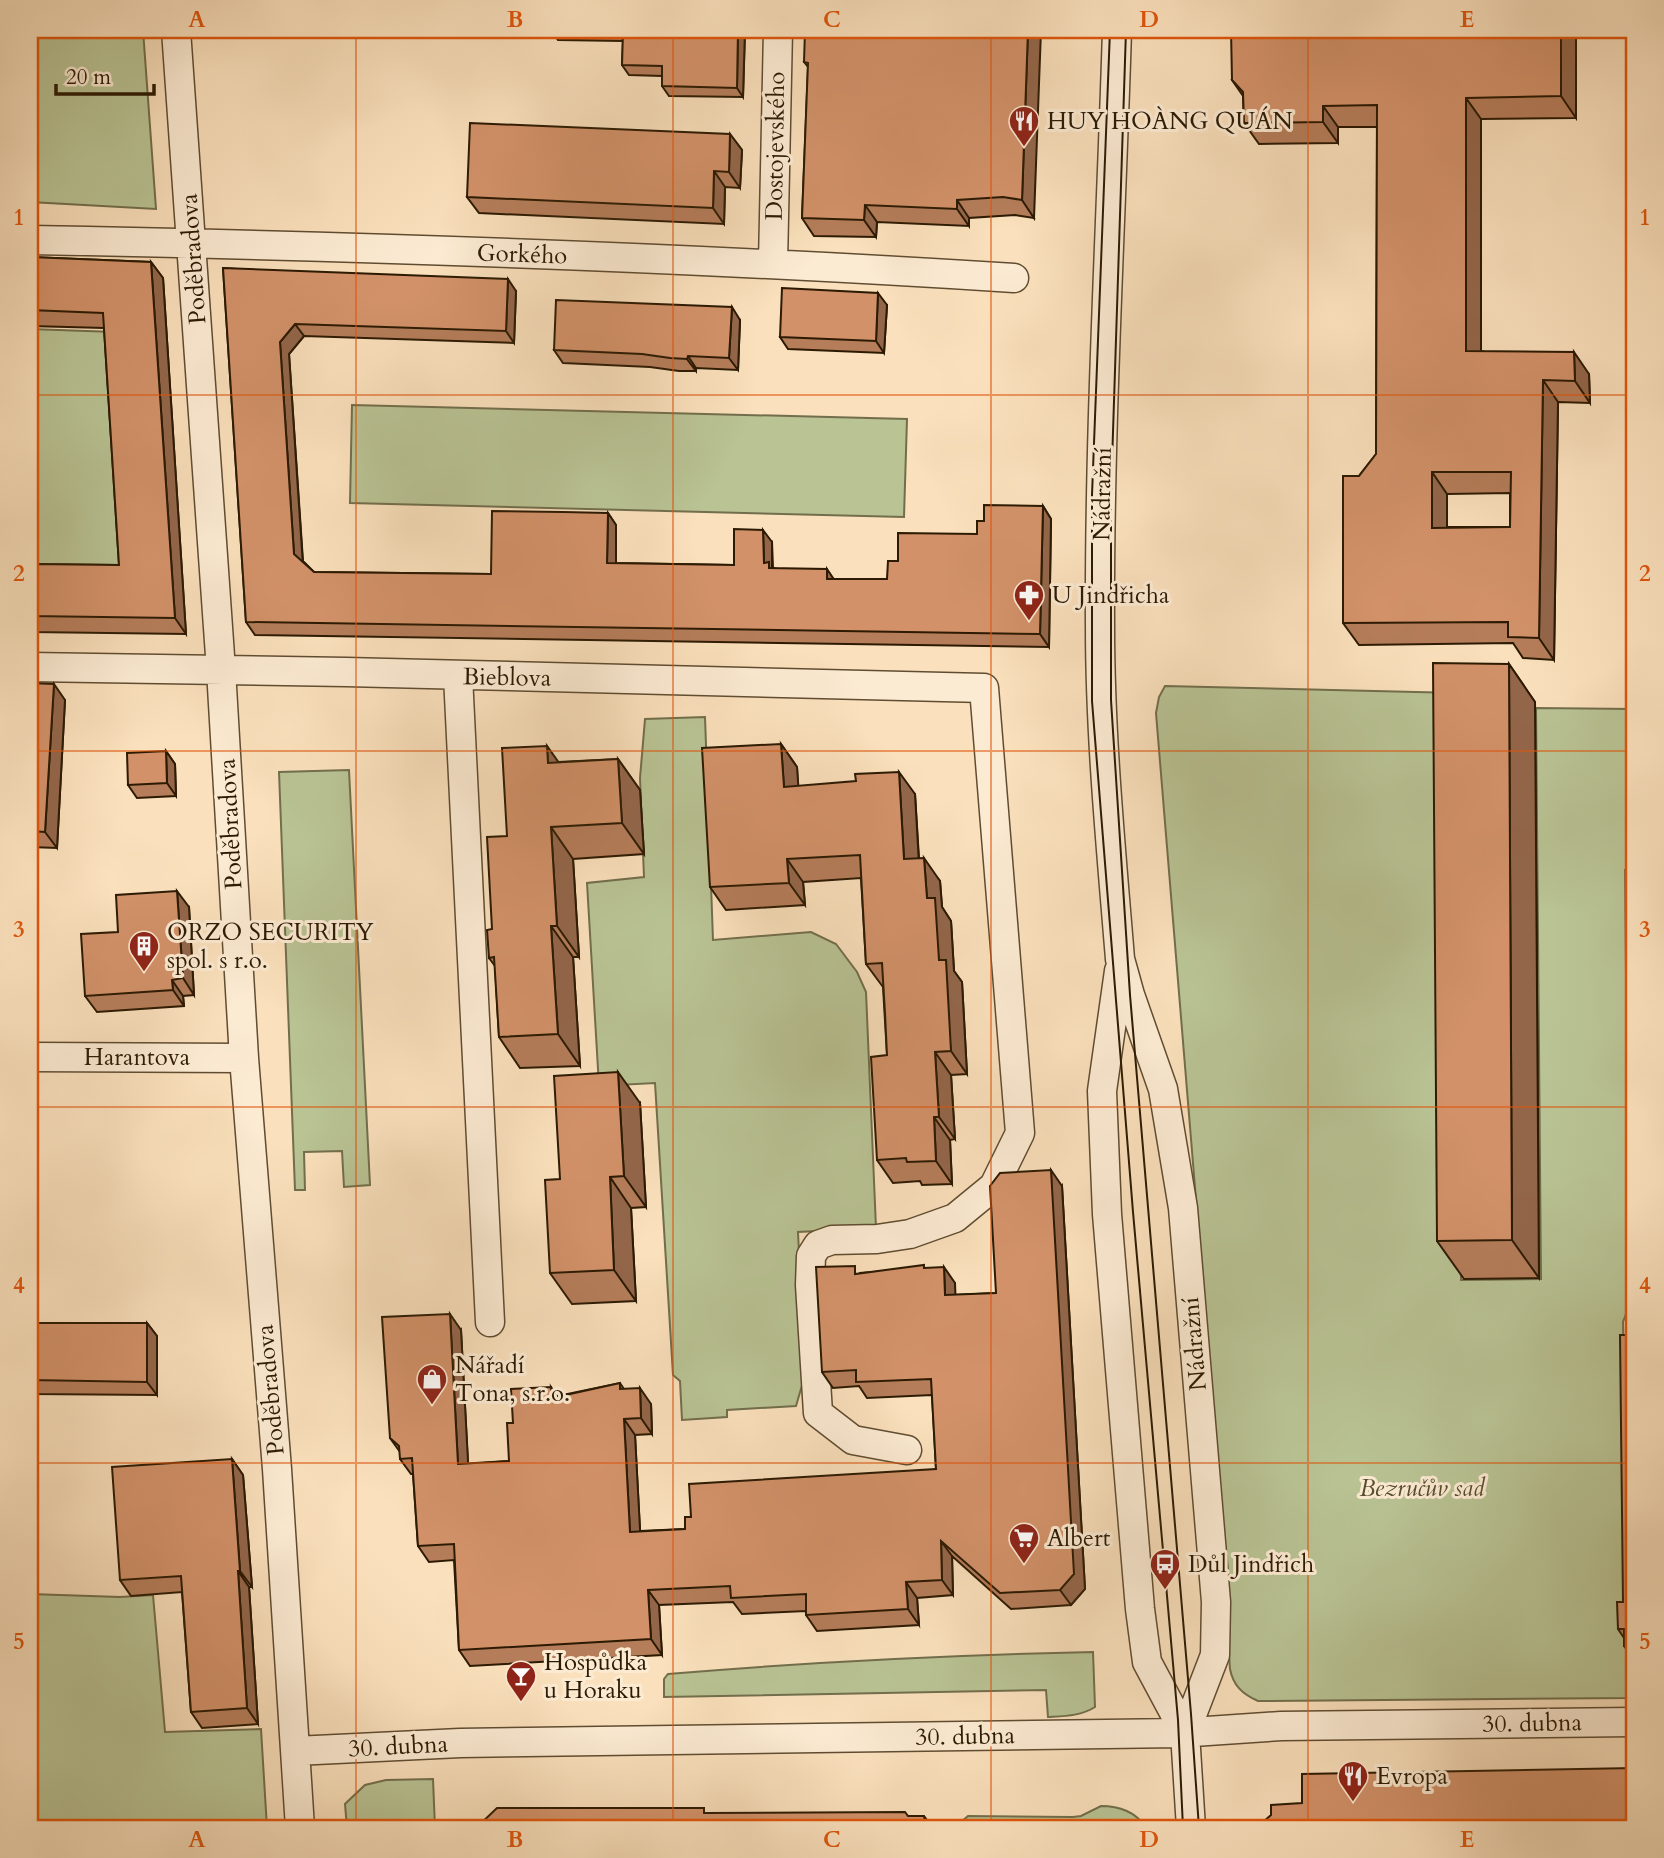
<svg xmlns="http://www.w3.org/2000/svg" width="1664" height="1858" font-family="Cardo,serif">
<rect width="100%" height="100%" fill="#fae0bc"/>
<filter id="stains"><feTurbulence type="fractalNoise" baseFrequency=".00286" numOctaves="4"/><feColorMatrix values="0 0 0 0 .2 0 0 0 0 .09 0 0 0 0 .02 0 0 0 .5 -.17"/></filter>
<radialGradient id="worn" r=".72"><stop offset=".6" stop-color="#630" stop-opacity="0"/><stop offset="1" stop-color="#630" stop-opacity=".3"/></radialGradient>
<path fill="#b9c394" stroke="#726e4c" stroke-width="2" d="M 30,30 L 143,30 L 156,209 L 30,202 Z
M 30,329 L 115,332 L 131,579 L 30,583 Z
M 352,405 L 907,419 L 904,517 L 350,503 Z
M 1165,686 L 1457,693 L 1461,1280 L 1541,1279 L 1536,708 L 1634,709 L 1634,870 L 1625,870 L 1629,1280 L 1629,1306 L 1623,1322 L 1631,1698 L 1258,1701 C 1242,1694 1233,1685 1230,1669 L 1203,1285 L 1156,713 L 1159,697 Z
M 705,717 L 713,940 L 811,932 L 836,944 L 857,972 L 866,992 L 876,1228 L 798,1232 L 805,1375 L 796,1406 L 727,1410 L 727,1417 L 682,1420 L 680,1381 L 673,1375 L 655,1083 L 599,1086 L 587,883 L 644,877 L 640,778 L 645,719 Z
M 349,770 L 370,1185 L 344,1187 L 342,1151 L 304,1152 L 305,1190 L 295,1190 L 279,772 Z
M 30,1594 L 120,1597 L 153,1595 L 165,1732 L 261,1729 L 267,1828 L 30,1828 Z
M 1093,1652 L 1095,1707 C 1081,1716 1065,1716 1048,1717 L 1046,1690 L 664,1697 L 664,1679 L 668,1674 C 810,1662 951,1655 1093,1652 Z
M 433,1779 L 435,1828 L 347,1828 L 345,1804 L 365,1785 L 386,1780 Z
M 1101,1806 C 1118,1806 1138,1812 1145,1828 L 961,1828 L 961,1822 L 968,1816 L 1073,1817 L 1081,1816 Z"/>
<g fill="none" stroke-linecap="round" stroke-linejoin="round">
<g stroke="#604c31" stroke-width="31">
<path id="minor" d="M 176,30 L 221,670 L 244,1058 L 277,1469 L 300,1828
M 1117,30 C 1111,228 1099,428 1100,626 C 1100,737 1111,848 1120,959 L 1130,995 L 1163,1089 L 1183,1208 L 1216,1602 L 1215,1655 L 1185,1733 L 1191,1828
M 30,240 C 358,246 686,257 1014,278
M 773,263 L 778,30
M 30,667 L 346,672 L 984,688 L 1020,1133 L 994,1186 L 955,1218 L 910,1234 L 877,1239 L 832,1240 L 818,1245 L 811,1256 L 810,1285 L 818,1413 L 853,1440 L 907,1450
M 458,676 L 490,1322
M 1119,971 L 1102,1091 L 1107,1214 L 1140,1609 L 1147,1662 L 1185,1733
M 30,1057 L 244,1058
M 295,1751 L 460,1743 L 1178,1733 L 1281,1726 L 1634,1722"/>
</g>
<use href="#minor" stroke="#fcebd3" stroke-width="28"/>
<path stroke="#2c1a03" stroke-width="2" d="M 1110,30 L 1092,495 L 1092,701 L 1133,1212 L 1178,1720 L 1183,1828
M 1126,30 L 1111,494 L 1111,700 L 1130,995 L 1191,1714 L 1199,1828"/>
</g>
<path fill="#b57d5a" stroke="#2c1a03" stroke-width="2" fill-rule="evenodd" d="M 551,30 L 745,30 L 743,97 L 669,96 L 662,86 L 662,76 L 629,75 L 622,65 L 623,41 L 558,40 Z
M 1576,30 L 1576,118 L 1481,119 L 1481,351 L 1589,374 L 1590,403 L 1558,402 L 1554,660 L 1523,658 L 1513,643 L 1359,645 L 1343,623 L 1359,476 L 1376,454 L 1377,127 L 1338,127 L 1338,143 L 1259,144 L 1244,123 L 1243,96 L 1232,80 ZM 1510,493 L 1510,527 L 1447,527 L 1447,494 Z
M 870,34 L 953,37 L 1034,218 L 1015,215 L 969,218 L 969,226 L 877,222 L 876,237 L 814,236 L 802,218 L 808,67 L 804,62 Z
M 730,134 L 742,150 L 740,188 L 725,187 L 724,224 L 479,213 L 467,197 Z
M 30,257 L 151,262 L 163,278 L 186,634 L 30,632 L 30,564 L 119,565 L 104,328 L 30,326 Z
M 223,268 L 516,291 L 514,343 L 304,336 L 289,354 L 303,561 L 314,572 L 491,574 L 608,513 L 616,525 L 616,563 L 734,565 L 772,542 L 773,568 L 834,579 L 887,579 L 898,561 L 977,534 L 984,521 L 1043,506 L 1051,519 L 1049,647 L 255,635 L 246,622 Z
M 887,305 L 884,353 L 788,349 L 780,337 Z
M 740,320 L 738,370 L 696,368 L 696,371 L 679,371 L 650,367 L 563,363 L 554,350 Z
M 1509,664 L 1535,702 L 1539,1278 L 1464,1279 L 1437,1241 Z
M 30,683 L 65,700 L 57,848 L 30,847 Z
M 781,744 L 797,767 L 798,786 L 915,794 L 919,858 L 940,881 L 942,907 L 951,921 L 954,971 L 962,982 L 967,1074 L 951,1075 L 955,1139 L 950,1140 L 952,1184 L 922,1185 L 920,1181 L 893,1183 L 877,1160 L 887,1055 L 883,987 L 866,964 L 861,878 L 803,882 L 805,905 L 726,910 L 710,887 Z
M 547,746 L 558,762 L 618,759 L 640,790 L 644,854 L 573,859 L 579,957 L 573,957 L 580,1066 L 520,1068 L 499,1037 L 495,966 L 489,958 L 507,836 Z
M 166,751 L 175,764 L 176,796 L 137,798 L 128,785 Z
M 189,907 L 194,995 L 183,996 L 184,1006 L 97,1012 L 85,996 L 118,932 Z
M 640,1103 L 646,1207 L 631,1208 L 636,1301 L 572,1304 L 550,1273 L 560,1179 Z
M 1062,1186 L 1085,1589 L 1071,1605 L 1011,1609 L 952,1556 L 953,1595 L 917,1598 L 919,1625 L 817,1631 L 806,1615 L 806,1611 L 742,1614 L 733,1602 L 659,1605 L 662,1655 L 470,1666 L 459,1650 L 454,1560 L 429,1562 L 418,1546 L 413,1474 L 411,1474 L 400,1459 L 400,1452 L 390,1438 L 461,1330 L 468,1464 L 509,1461 L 513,1423 L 558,1396 L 620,1383 L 624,1389 L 651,1404 L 652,1434 L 635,1435 L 640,1531 L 685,1529 L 691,1517 L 936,1469 L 932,1395 L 867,1398 L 859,1386 L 833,1388 L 822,1372 L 860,1273 L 926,1268 L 955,1283 L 955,1295 L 996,1293 Z
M 30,1323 L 147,1323 L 157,1336 L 157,1395 L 30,1394 Z
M 1634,1335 L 1634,1660 L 1624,1646 L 1624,1638 L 1618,1629 L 1623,1602 Z
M 232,1459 L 243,1475 L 252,1587 L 249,1587 L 258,1724 L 202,1728 L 191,1712 L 182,1592 L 131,1596 L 120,1580 Z"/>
<path fill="#93664a" stroke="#2c1a03" stroke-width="2" d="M 738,30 L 745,30 L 743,97 L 737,88 Z
M 857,30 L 870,30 L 869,51 L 857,34 Z
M 1028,30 L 1041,30 L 1034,218 L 1022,200 Z
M 1561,30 L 1576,30 L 1576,118 L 1561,96 Z
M 1466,98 L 1481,119 L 1481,372 L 1466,351 Z
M 1323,106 L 1338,127 L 1338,143 L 1323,122 Z
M 730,134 L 742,150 L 740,188 L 729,172 Z
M 714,171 L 725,187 L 724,224 L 713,208 Z
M 957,200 L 969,218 L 969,226 L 957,209 Z
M 865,205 L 877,222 L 876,237 L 864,220 Z
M 151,262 L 163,278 L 186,634 L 175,618 Z
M 508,279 L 516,291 L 514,343 L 506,331 Z
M 878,293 L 887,305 L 884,353 L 876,341 Z
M 732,307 L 740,320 L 738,370 L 729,358 Z
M 295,324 L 304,336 L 289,354 L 303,566 L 294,554 L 280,342 Z
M 1574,352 L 1589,374 L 1590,403 L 1575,381 Z
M 688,356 L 696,368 L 696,371 L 687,359 Z
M 1543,380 L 1558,402 L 1554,660 L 1539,638 Z
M 1432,472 L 1447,494 L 1447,549 L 1432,528 Z
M 1043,506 L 1051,519 L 1049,647 L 1040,634 Z
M 608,513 L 616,525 L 616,575 L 607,563 Z
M 763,530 L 772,542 L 772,567 L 778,575 L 764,563 Z
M 827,569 L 835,581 L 827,579 Z
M 1509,664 L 1535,702 L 1539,1278 L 1512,1240 Z
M 54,684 L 65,700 L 57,848 L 45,832 Z
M 781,744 L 797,767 L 800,810 L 784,787 Z
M 547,746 L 569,777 L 548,763 Z
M 166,751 L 175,764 L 176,796 L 167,783 Z
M 618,759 L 640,790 L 644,854 L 622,823 Z
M 899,772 L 915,794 L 920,882 L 904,859 Z
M 551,827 L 573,859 L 579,957 L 557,926 Z
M 924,858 L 940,881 L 942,907 L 951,921 L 954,971 L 962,982 L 967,1074 L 951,1051 L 939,960 L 927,898 Z
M 787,859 L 803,882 L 805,905 L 789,883 Z
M 177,891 L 189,907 L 194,995 L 183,978 Z
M 551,926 L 573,957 L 580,1066 L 558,1034 Z
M 172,980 L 183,996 L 184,1006 L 173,990 Z
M 935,1052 L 951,1075 L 955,1139 L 939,1117 Z
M 618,1072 L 640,1103 L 646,1207 L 624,1176 Z
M 934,1117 L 950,1140 L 952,1184 L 936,1161 Z
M 1051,1170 L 1062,1186 L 1085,1589 L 1071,1605 L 1060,1590 Z
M 610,1177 L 631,1208 L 636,1301 L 614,1270 Z
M 944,1267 L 955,1283 L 956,1311 L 945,1295 Z
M 450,1314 L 461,1330 L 469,1480 L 458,1464 Z
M 147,1323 L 157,1336 L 157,1395 L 147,1382 Z
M 551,1387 L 562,1403 L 552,1398 Z
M 640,1388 L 651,1404 L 652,1434 L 641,1418 Z
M 624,1419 L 635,1435 L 641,1548 L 630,1532 Z
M 232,1459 L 243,1475 L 252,1587 L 240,1571 Z
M 941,1541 L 952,1556 L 953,1595 L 942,1580 Z
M 238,1571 L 249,1587 L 258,1724 L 247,1708 Z
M 906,1582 L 917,1598 L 919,1625 L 908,1609 Z
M 648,1590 L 659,1605 L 662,1655 L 651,1639 Z
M 924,1816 L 933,1828 L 926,1828 Z"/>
<path fill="#d29169" stroke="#2c1a03" stroke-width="2" fill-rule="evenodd" d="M 551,30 L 738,30 L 737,88 L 662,86 L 662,66 L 622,65 L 623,32 Z
M 805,30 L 857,30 L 857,34 L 953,37 L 954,30 L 1028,30 L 1022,200 L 1003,197 L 957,200 L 957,209 L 865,205 L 864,220 L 802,218 L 808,63 L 804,62 Z
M 1231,30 L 1561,30 L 1561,96 L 1466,98 L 1466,351 L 1574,352 L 1575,381 L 1543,380 L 1539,638 L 1508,637 L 1508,622 L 1343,623 L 1343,476 L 1359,476 L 1376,454 L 1377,105 L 1323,106 L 1323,122 L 1244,123 L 1243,92 L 1232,80 ZM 1432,472 L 1511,472 L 1510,527 L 1432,528 Z
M 470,123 L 730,134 L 729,172 L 714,171 L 713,208 L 467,197 Z
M 30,257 L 151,262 L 175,618 L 30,616 L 30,564 L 119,565 L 103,313 L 30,310 Z
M 223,268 L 508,279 L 506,331 L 295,324 L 280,342 L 294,554 L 314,572 L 491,574 L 492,511 L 563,512 L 608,513 L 607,563 L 734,565 L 734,529 L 763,530 L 764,563 L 769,562 L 769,568 L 827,569 L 827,579 L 887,579 L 888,561 L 898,561 L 898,533 L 977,534 L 977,521 L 984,521 L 984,505 L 1043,506 L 1040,634 L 246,622 Z
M 782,288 L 878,293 L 876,341 L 780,337 Z
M 556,300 L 732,307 L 729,358 L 688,356 L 687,359 L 670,358 L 642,354 L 554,350 Z
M 1433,663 L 1509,664 L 1512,1240 L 1437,1241 Z
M 30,683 L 54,684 L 45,832 L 30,831 Z
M 781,744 L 784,787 L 856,781 L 855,774 L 899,772 L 904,859 L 924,858 L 927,898 L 935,898 L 939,960 L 946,960 L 951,1051 L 935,1052 L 939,1117 L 934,1117 L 936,1161 L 907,1162 L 906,1158 L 877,1160 L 871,1057 L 887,1055 L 885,1013 L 882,963 L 866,964 L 860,855 L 787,859 L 789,883 L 710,887 L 702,748 Z
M 547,746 L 548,763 L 618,759 L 622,823 L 551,827 L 557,926 L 551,926 L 558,1034 L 499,1037 L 494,957 L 489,958 L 487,930 L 492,929 L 487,837 L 507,836 L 502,748 Z
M 166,751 L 167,783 L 128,785 L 127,753 Z
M 177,891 L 183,978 L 172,980 L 173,990 L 85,996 L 81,934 L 118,932 L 116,895 Z
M 618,1072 L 624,1176 L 610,1177 L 614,1270 L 550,1273 L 545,1180 L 560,1179 L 554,1076 Z
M 1051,1170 L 1074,1574 L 1060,1590 L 1000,1593 L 941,1541 L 942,1580 L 906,1582 L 908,1609 L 806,1615 L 806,1594 L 731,1598 L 730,1586 L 648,1590 L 651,1639 L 459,1650 L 454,1544 L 418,1546 L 412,1458 L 400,1459 L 399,1446 L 390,1438 L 382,1317 L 450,1314 L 458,1464 L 509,1461 L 507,1423 L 513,1423 L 511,1389 L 551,1387 L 552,1398 L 620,1383 L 620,1389 L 640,1388 L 641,1418 L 624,1419 L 630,1532 L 685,1529 L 685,1517 L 691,1517 L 689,1484 L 936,1469 L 931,1379 L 856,1382 L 856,1370 L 822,1372 L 816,1267 L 855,1266 L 855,1274 L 924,1265 L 924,1268 L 944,1267 L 945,1295 L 996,1293 L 990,1186 L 1000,1173 Z
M 30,1323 L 147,1323 L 147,1382 L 30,1380 Z
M 1620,1335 L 1634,1335 L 1634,1646 L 1624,1646 L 1624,1629 L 1618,1629 L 1617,1602 L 1623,1602 Z
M 232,1459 L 240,1571 L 238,1571 L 247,1708 L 191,1712 L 181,1576 L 120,1580 L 112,1467 Z
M 1634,1768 L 1634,1828 L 1256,1828 L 1271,1815 L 1271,1805 L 1302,1803 L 1302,1774 Z
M 497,1808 L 704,1808 L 704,1813 L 905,1812 L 908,1816 L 924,1816 L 926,1828 L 476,1828 Z"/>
<path fill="none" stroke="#df560c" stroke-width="2" stroke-opacity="0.55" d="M 356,30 L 356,1828M 673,30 L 673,1828M 991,30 L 991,1828M 1308,30 L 1308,1828M 30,395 L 1634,395M 30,751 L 1634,751M 30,1107 L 1634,1107M 30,1463 L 1634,1463"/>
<defs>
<g id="restaurant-pin" transform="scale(1.575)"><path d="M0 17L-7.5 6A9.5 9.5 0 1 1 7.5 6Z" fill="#8f2418" stroke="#fcebd3"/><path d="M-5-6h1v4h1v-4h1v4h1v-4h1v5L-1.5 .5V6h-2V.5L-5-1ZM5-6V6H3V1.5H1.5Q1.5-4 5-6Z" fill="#fff"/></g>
<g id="pharmacy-pin" transform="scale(1.575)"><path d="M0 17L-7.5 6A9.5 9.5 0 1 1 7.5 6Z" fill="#8f2418" stroke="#fcebd3"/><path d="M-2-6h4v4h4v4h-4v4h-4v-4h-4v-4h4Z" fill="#fff"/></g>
<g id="building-pin" transform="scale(1.575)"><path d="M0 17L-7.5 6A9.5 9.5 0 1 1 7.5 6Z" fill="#8f2418" stroke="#fcebd3"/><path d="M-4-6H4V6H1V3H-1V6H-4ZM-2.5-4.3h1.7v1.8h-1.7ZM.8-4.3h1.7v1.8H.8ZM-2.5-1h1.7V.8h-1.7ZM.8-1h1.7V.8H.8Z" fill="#fff"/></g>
<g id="shop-pin" transform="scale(1.575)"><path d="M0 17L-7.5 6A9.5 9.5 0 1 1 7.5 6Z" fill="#8f2418" stroke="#fcebd3"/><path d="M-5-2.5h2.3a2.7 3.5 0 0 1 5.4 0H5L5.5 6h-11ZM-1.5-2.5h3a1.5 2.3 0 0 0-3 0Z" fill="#fff"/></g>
<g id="supermarket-pin" transform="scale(1.575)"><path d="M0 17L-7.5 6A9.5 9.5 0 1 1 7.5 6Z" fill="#8f2418" stroke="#fcebd3"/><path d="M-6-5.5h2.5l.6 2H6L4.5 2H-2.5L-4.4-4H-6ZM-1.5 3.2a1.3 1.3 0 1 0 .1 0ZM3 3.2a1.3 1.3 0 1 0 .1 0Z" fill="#fff"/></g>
<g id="bus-pin" transform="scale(1.575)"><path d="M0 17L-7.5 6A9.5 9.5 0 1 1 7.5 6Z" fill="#8f2418" stroke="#fcebd3"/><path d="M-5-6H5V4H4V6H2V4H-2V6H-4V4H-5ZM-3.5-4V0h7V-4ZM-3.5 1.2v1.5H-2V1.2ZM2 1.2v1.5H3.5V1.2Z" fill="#fff"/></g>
<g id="bar-pin" transform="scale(1.575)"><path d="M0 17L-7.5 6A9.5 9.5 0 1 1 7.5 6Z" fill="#8f2418" stroke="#fcebd3"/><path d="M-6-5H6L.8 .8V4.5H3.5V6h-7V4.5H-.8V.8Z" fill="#fff"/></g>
</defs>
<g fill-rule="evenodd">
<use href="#restaurant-pin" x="1024" y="121"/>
<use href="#pharmacy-pin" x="1029" y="595"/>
<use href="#building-pin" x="144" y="946"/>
<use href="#shop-pin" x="432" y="1379"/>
<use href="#supermarket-pin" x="1024" y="1538"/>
<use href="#bus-pin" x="1165" y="1564"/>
<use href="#bar-pin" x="521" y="1676"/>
<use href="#restaurant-pin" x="1353" y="1776"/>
</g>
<g text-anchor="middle" stroke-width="6" stroke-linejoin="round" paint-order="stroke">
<g font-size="24" fill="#2c1a03" stroke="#fcebd3" text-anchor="start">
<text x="1047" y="129">HUY HOÀNG QUÁN</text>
<text x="1052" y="603">U Jindřicha</text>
<text x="167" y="940">ORZO SECURITY<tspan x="167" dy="28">spol. s r.o.</tspan></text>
<text x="455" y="1373">Nářadí<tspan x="455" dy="28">Tona, s.r.o.</tspan></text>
<text x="1047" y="1546">Albert</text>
<text x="1188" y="1572">Důl Jindřich</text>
<text x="544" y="1670">Hospůdka<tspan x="544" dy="28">u Horaku</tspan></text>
<text x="1376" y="1784">Evropa</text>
</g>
<g font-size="24" fill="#2c1a03" stroke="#fcebd3">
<text transform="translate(775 146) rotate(-89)" y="8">Dostojevského</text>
<text transform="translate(522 254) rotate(2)" y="8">Gorkého</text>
<text transform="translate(193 259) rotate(-94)" y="8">Poděbradova</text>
<text transform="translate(1102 494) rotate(-89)" y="8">Nádražní</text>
<text transform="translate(507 677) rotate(1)" y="8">Bieblova</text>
<text transform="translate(230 824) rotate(-93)" y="8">Poděbradova</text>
<text x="137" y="1065">Harantova</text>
<text transform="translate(1194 1344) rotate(-95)" y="8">Nádražní</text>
<text transform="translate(270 1390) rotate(-95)" y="8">Poděbradova</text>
<text transform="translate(1532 1723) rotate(-1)" y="8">30. dubna</text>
<text transform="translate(965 1736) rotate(-1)" y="8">30. dubna</text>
<text transform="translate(398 1746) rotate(-3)" y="8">30. dubna</text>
</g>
<g font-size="24" font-style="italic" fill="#564d2e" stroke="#fcebd3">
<text x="1422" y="1496">Bezručův sad</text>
</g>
</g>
<rect width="1664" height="1858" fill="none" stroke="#fae0bc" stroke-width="77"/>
<path d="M56 84v10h98v-10" fill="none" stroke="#2c1a03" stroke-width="3.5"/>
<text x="66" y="84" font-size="21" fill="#2c1a03" stroke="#fcebd3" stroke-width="5" paint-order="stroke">20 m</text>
<rect x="38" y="38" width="1588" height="1782" fill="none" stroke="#df560c" stroke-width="2.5"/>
<g font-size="23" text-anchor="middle" font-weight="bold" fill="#df560c">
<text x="197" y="27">A</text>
<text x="515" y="27">B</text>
<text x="832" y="27">C</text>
<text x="1149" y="27">D</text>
<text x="1467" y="27">E</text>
<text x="19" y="225">1</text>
<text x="1645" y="225">1</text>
<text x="19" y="581">2</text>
<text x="1645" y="581">2</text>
<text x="19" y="937">3</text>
<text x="1645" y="937">3</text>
<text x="19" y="1293">4</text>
<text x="1645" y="1293">4</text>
<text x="19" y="1649">5</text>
<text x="1645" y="1649">5</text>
<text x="197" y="1847">A</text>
<text x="515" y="1847">B</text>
<text x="832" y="1847">C</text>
<text x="1149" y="1847">D</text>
<text x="1467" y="1847">E</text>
</g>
<rect width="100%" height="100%" filter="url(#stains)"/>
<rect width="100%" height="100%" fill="url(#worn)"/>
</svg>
